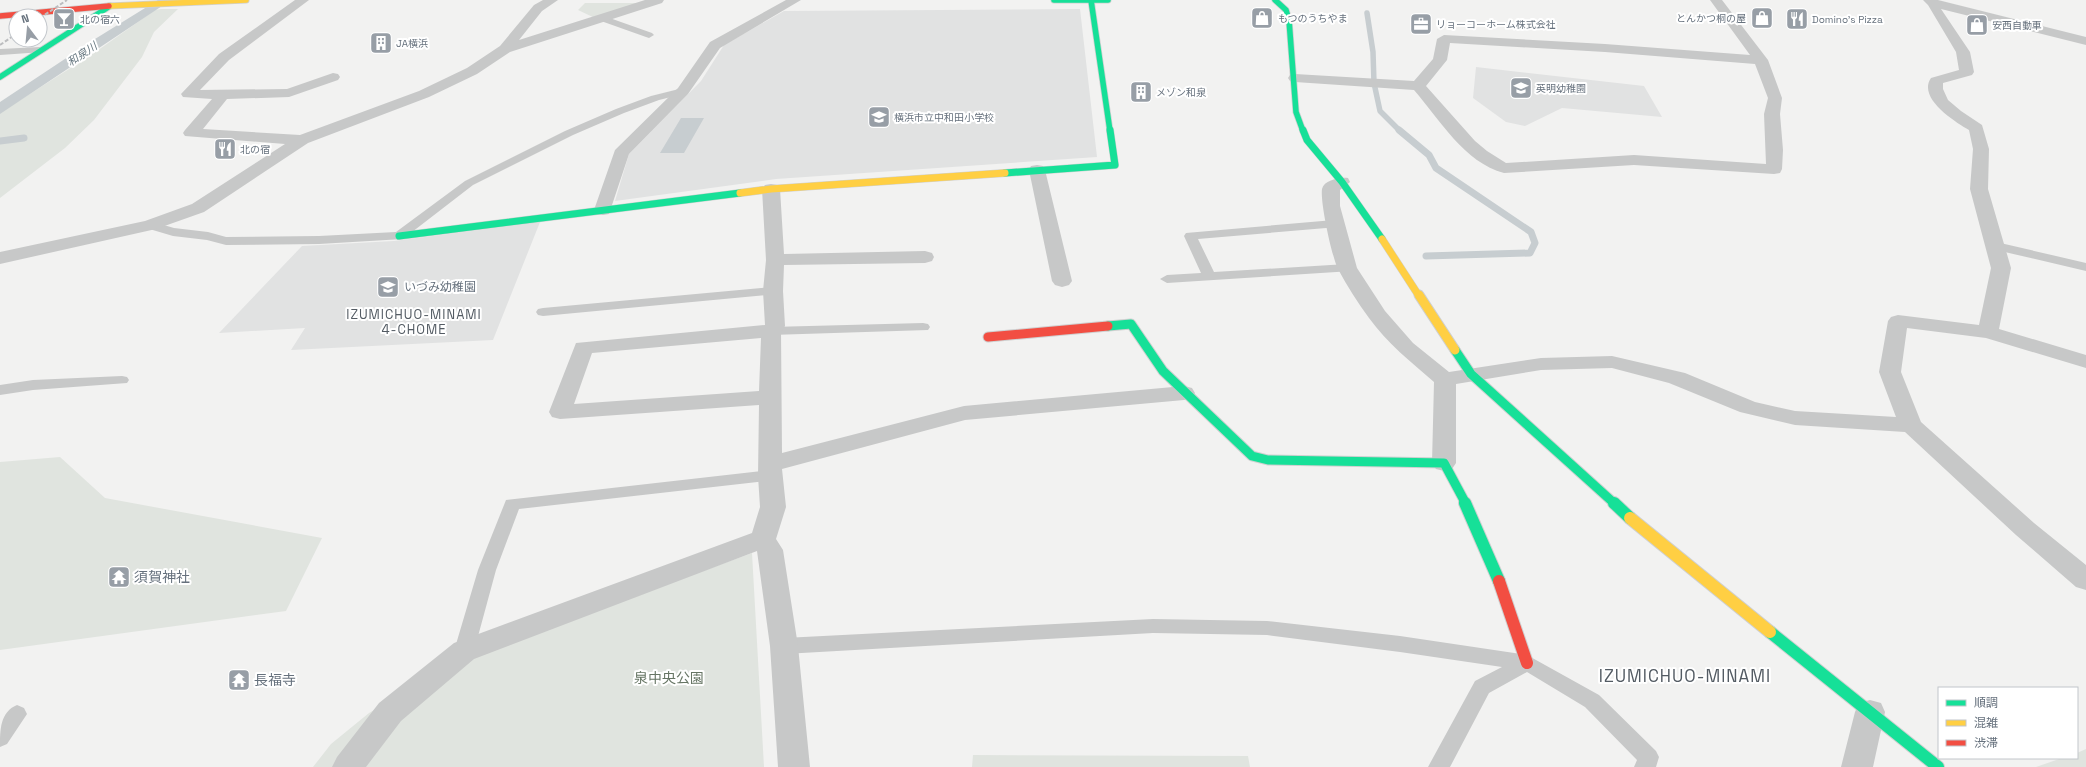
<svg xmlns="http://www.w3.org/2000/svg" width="2086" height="767" font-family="'Space Grotesk','Noto Sans JP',sans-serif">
<rect width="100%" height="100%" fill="#f2f2f1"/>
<path fill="#e1e2e2" d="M 1080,9 L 1097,157 L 776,179 L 615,201 L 629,154 L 701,81 L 724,45 L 784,11 Z
M 1476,67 L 1644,86 L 1662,117 L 1562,108 L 1525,126 L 1506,122 L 1473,98 Z
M 540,222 L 493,340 L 291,350 L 305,328 L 219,333 L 302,246 L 394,241 Z"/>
<path fill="#e0e4df" d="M 585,3 L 643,3 L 597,19 L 578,10 Z
M 161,9 L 178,9 L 154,32 L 142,57 L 94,120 L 65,148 L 0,198 L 0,113 L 94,53 L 155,10 Z
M 60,457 L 105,498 L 322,538 L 286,611 L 0,650 L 0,462 Z
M 752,553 L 764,767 L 313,767 L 331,744 L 369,713 L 456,662 Z
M 2086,749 L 2086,767 L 2036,767 L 2062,758 L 2077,758 L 2077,753 Z
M 973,755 L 1248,756 L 1250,767 L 972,767 Z"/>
<path fill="#c7cdd0" d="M 158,0 L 171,0 L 0,114 L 0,102 L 95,39 Z
M 681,118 L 704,118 L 684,153 L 660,153 Z"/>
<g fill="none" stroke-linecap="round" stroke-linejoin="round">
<path stroke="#c7cdd0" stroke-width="5.5" d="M 1367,13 L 1373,52 L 1374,83 L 1380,111 L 1400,131"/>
<path stroke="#c7cdd0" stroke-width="7" d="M 1399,130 L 1429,155 L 1436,168 L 1531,232 L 1535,243 L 1530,253 L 1426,256
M 0,141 L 24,138"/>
<g stroke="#cfd0d0" stroke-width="7">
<path id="fast-far3" d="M 1054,0 L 1108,0
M 1091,0 L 1110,131
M 1275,0 L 1286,10 L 1289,20 L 1296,112 L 1303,131
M 0,77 L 110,6"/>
</g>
<g stroke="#cfd0d0" stroke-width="8">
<path id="fast-far2" d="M 1303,130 L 1307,140 L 1342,182 L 1382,239
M 1005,173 L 1115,165 L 1110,130
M 399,236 L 740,193"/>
</g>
<g stroke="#cfd0d0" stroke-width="11">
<path id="fast-far1" d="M 1108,326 L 1131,324 L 1163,371 L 1252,456 L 1268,460 L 1444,463 L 1466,504
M 1455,350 L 1471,374 L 1615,504"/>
</g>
<g stroke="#cfd0d0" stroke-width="14">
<path id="fast" d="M 1465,503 L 1499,581
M 1614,503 L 1630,518
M 1770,632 L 1938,767"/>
</g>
<g stroke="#cfd0d0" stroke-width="7">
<path id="slow-far3" d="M 109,6 L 246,0"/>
</g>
<g stroke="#cfd0d0" stroke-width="8">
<path id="slow-far2" d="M 740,193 L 771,189 L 1005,173
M 1382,239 L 1419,296"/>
</g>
<g stroke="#cfd0d0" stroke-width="11">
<path id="slow-far1" d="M 1419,295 L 1455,350"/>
</g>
<g stroke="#cfd0d0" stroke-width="14">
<path id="slow" d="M 1630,518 L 1770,632"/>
</g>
<g stroke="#cfd0d0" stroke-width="7">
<path id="jam-far2" d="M 0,16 L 109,6"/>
</g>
<g stroke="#cfd0d0" stroke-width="11">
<path id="jam-far1" d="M 988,337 L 1108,326"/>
</g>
<g stroke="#cfd0d0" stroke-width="14">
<path id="jam" d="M 1499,581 L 1527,663"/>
</g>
<path fill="#c7c8c8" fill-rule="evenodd" d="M 604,16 L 652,33 L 654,35 L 649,38 L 646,37 L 601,21 L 600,19 Z
M 40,47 L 43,48 L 43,52 L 0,55 L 0,49 Z
M 683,88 L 688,91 L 687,93 L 659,100 L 624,113 L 573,135 L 473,185 L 403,239 L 319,244 L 226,245 L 207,240 L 173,236 L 146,228 L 144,225 L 150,221 L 174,228 L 208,232 L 226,237 L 319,236 L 396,232 L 465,181 L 565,131 L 616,109 L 651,96 Z
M 1334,220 L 1340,224 L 1338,227 L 1198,239 L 1214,272 L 1347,264 L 1352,265 L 1354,268 L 1352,271 L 1167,283 L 1160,279 L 1167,275 L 1201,273 L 1184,236 L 1186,233 Z
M 1996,242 L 2086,263 L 2086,271 L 1992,249 L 1990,246 L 1992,243 Z
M 773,287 L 778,288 L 780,291 L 778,294 L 543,316 L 538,315 L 536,312 L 538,309 L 543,308 Z
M 923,323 L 928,324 L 930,327 L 928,330 L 771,335 L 766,334 L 764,331 L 766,328 L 771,327 Z
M 122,376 L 127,377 L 129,380 L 127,383 L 33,390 L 0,395 L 0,385 L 33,380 Z
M 770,470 L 776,472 L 778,476 L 776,480 L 519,509 L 496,570 L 474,651 L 471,656 L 464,659 L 457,656 L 454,651 L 478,570 L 506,500 Z
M 1153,619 L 1267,621 L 1400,636 L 1527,655 L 1599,695 L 1656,751 L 1659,757 L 1656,767 L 1634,767 L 1637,760 L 1585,707 L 1527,672 L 1489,693 L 1450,767 L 1428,767 L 1475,681 L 1502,667 L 1400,652 L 1267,635 L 1153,633 L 784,654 L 777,651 L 774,646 L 777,641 L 784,638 Z
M 17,705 L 24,708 L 27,714 L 7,744 L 0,747 C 0,730 0,712 17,705 Z"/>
<path fill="#c7c8c8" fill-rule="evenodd" d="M 295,0 L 309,0 L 229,60 L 200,90 L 287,89 L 333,73 L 338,74 L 340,77 L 338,80 L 289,97 L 227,99 L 203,129 L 300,135 L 419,91 L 467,68 L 500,46 L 534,5 L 543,0 L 558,0 L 542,11 L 519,40 L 645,0 L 664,0 L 662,3 L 510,52 L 477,74 L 429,97 L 308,143 L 204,212 L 156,229 L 0,264 L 0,252 L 145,221 L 192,204 L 285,144 L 185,136 L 183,133 L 185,130 L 212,99 L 183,97 L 181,94 L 219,54 Z
M 786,0 L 801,0 L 720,48 L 688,94 L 629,154 L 609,214 L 603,215 L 597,214 L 594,210 L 615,150 L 678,88 L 710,42 Z
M 1710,0 L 1722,0 L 1768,60 L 1782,98 L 1780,114 L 1783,150 L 1782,169 L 1780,173 L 1774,174 L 1634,165 L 1504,173 C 1465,163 1439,119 1414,90 L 1295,82 L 1290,81 L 1288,78 L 1290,75 L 1295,74 L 1414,81 L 1433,59 L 1437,39 L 1444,35 L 1605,44 L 1750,55 ZM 1450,43 L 1605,52 L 1755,64 L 1768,98 L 1764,114 L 1766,164 L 1634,155 L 1506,163 L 1487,151 L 1475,141 L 1426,86 L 1447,60 Z
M 1923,0 L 1938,0 L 2086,37 L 2086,45 L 1941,9 L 1970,52 L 1974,72 L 1972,75 L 1943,83 L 1943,89 L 1948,100 L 1961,111 L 1982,125 L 1989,149 L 1988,189 L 2011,268 L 1999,329 L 2086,355 L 2086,368 L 1986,338 L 1907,328 L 1901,372 L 1921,422 L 2034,523 L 2086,565 L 2086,590 L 2076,587 L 2016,535 L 1905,432 L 1795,425 L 1740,412 L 1669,383 L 1612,368 L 1541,370 L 1456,384 L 1456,463 L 1452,469 L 1444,471 L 1436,469 L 1432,463 L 1434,382 C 1411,362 1387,343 1369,318 C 1358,303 1347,286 1338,269 C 1332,257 1320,202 1322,189 C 1324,180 1340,177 1348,178 L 1350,182 L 1340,190 L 1340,206 L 1357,268 L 1385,311 L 1413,343 L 1449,372 L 1541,358 L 1612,356 L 1685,373 L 1755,402 L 1795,411 L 1896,417 L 1879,372 L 1888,321 L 1891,317 L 1898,315 L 1979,325 L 1991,268 L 1970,189 L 1973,149 L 1969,130 C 1955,122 1917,98 1931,78 L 1959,70 L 1956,52 L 1928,5 Z
M 1037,165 L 1043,166 L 1045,170 L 1072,281 L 1069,285 L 1062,287 L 1055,285 L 1052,281 L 1029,170 L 1031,166 Z
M 771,184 L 777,185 L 780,189 L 784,254 L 925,251 L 932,253 L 934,257 L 932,261 L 925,263 L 784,265 L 783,291 L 785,326 L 781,332 L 782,453 L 964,406 L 1184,386 L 1192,388 L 1195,393 L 1192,398 L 1184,400 L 965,420 L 782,469 L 786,507 L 776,539 L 783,550 L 798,646 L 810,767 L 778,767 L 770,646 L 757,551 L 474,659 L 401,721 L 366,767 L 332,767 L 337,757 L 379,703 L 454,643 L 752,533 L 760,507 L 758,476 L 759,405 L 560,419 L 552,417 L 549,412 L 576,343 L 765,325 L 763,291 L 766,260 L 762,189 L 765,185 ZM 761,338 L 759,391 L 574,404 L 592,353 Z
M 1870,700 L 1881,703 L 1885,712 L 1873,767 L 1841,767 L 1855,712 L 1859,703 Z"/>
<use href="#fast-far3" stroke="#16e098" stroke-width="5.5"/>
<use href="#fast-far2" stroke="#16e098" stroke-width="7"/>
<use href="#fast-far1" stroke="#16e098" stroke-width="9"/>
<use href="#fast" stroke="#16e098" stroke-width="12"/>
<use href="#slow-far3" stroke="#ffcf43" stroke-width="5.5"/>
<use href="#slow-far2" stroke="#ffcf43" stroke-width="7"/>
<use href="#slow-far1" stroke="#ffcf43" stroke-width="9"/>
<use href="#slow" stroke="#ffcf43" stroke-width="12"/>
<use href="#jam-far2" stroke="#f24e42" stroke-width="5.5"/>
<use href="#jam-far1" stroke="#f24e42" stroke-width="9"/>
<use href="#jam" stroke="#f24e42" stroke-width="12"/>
<path stroke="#bcbdbf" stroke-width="2" stroke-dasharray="4 2" stroke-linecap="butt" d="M 40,18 L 67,0
M 0,45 L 16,34"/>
</g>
<defs>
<g id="shop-square" transform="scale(1.15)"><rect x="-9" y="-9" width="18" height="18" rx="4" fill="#979ea6" stroke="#fff"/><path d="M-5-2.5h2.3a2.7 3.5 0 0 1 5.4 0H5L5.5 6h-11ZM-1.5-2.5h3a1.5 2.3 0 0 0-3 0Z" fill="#fff"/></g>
<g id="bar-square" transform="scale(1.15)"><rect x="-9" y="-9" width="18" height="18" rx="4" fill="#979ea6" stroke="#fff"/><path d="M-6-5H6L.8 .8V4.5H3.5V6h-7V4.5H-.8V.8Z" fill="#fff"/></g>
<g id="restaurant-square" transform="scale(1.15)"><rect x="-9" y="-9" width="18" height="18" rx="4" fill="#979ea6" stroke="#fff"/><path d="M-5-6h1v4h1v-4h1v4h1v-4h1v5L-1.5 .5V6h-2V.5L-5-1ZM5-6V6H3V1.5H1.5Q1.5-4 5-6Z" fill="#fff"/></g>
<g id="office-square" transform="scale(1.15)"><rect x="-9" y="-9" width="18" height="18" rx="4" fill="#979ea6" stroke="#fff"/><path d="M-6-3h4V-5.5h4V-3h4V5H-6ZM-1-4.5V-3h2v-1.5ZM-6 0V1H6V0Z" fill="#fff"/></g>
<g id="building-square" transform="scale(1.15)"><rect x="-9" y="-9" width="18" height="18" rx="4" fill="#979ea6" stroke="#fff"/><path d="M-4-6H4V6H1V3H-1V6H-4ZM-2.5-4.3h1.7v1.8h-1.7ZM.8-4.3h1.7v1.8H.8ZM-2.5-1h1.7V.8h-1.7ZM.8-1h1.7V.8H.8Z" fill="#fff"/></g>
<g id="school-square" transform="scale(1.15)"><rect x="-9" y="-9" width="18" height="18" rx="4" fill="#979ea6" stroke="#fff"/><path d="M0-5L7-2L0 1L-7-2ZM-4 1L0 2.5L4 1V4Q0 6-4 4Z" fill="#fff"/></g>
<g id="temple-square" transform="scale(1.15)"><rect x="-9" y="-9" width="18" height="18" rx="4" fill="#979ea6" stroke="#fff"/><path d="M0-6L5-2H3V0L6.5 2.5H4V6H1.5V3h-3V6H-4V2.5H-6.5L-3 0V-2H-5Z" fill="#fff"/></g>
</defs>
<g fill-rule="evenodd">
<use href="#shop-square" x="1262" y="18"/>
<use href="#shop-square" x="1762" y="18"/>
<use href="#bar-square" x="64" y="19"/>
<use href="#restaurant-square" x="1797" y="19"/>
<use href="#office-square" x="1421" y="24"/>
<use href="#shop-square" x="1977" y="25"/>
<use href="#building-square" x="381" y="43"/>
<use href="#school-square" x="1521" y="88"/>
<use href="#building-square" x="1141" y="92"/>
<use href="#school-square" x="879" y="117"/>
<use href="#restaurant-square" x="225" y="149"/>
<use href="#school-square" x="388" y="287"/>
<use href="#temple-square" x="119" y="577"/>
<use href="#temple-square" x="239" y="680"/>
</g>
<g text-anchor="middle" stroke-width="4" stroke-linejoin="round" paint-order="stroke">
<g font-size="10" fill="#66717d" stroke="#fff" text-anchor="start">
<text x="1278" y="22">もつのうちやま</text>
<text x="1746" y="22" text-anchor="end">とんかつ桐の屋</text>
<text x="80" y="23">北の宿六</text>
<text x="1812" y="23">Domino's Pizza</text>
<text x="1436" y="28">リョーコーホーム株式会社</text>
<text x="1992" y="29">安西自動車</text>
<text x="396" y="47">JA横浜</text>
<text x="1536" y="92">英明幼稚園</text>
<text x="1156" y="96">メゾン和泉</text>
<text x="894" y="121">横浜市立中和田小学校</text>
<text x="240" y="153">北の宿</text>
</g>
<g font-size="11" font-style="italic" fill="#677881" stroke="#fff">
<text transform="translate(82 54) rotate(-34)" y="4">和泉川</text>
</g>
<g font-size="12" fill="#66717d" stroke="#fff" text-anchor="start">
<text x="404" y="291">いづみ幼稚園</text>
</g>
<g font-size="13" letter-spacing="1" fill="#535b63" stroke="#fff">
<text x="414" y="319">IZUMICHUO-MINAMI<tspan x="414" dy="15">4-CHOME</tspan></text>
</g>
<g font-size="14" fill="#66717d" stroke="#fff" text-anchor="start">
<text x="134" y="582">須賀神社</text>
<text x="254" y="685">長福寺</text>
</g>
<g font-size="14" fill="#667564" stroke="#fff">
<text x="669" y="683">泉中央公園</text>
</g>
<g font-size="17" letter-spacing="1" fill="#535b63" stroke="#fff">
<text x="1685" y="682">IZUMICHUO-MINAMI</text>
</g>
</g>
<rect x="1938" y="687" width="140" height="72" fill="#ffffff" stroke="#c2c6cb"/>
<rect x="1946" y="700" width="20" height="6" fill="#16e098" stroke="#c2c6cb"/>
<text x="1974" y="707" font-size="12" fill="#66717d">順調</text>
<rect x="1946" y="720" width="20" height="6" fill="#ffcf43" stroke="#c2c6cb"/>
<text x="1974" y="727" font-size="12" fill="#66717d">混雑</text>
<rect x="1946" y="740" width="20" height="6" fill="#f24e42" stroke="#c2c6cb"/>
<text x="1974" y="747" font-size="12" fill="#66717d">渋滞</text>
<g transform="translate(28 28) rotate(344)"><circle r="19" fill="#ffffff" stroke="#c2c6cb"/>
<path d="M0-3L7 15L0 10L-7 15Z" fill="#979ea6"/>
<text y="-6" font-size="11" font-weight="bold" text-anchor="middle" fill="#66717d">N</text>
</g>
</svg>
